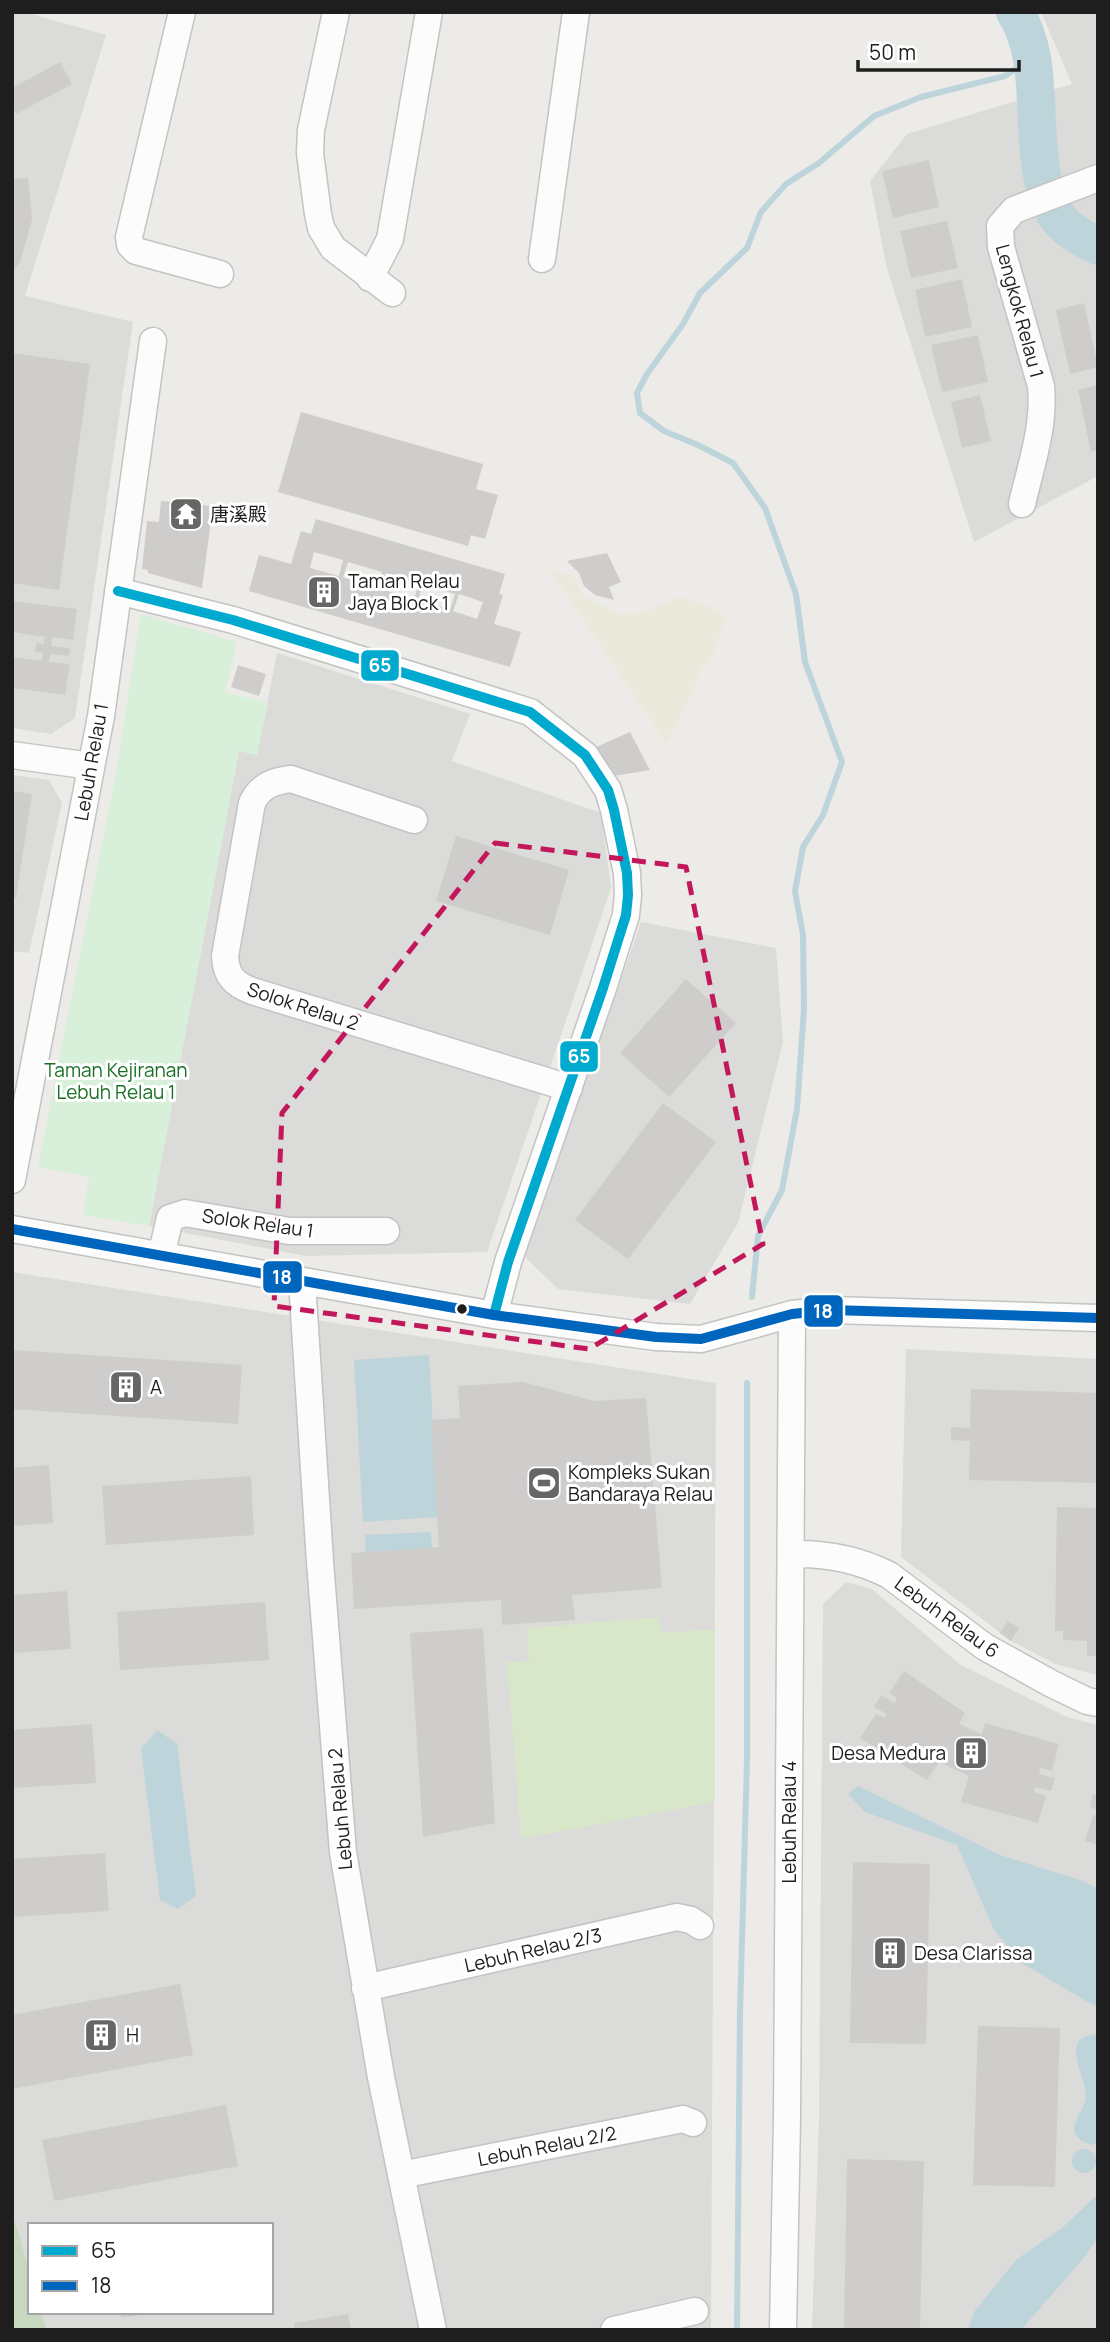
<svg xmlns="http://www.w3.org/2000/svg" width="1110" height="2342" font-family="Manrope,'Noto Sans SC',sans-serif">
<rect width="100%" height="100%" fill="#ecebe8"/>
<path fill="#dbdbd9" d="M 12,12 L 24,12 L 106,35 L 25,296 L 133,322 L 75,718 L 51,734 L 12,728 Z
M 1041,12 L 1098,12 L 1098,476 L 974,542 L 887,269 L 870,181 L 907,134 L 1072,84 Z
M 277,653 L 470,714 L 452,761 L 601,813 L 611,888 L 487,1252 L 306,1256 L 149,1226 L 239,751 L 257,755 Z
M 12,775 L 49,780 L 62,803 L 29,953 L 12,951 Z
M 641,922 L 776,948 L 783,1042 L 738,1223 L 690,1304 L 558,1289 L 525,1257 Z
M 12,1272 L 716,1383 L 711,2330 L 47,2330 L 41,2312 L 271,2312 L 271,2225 L 30,2225 L 30,2272 L 18,2231 L 12,2211 Z
M 906,1349 L 1098,1359 L 1098,1675 L 1055,1664 L 1011,1641 L 901,1557 Z
M 846,1582 L 872,1589 L 961,1665 L 1067,1717 L 1098,1725 L 1098,2330 L 812,2330 L 819,2118 L 823,1604 Z"/>
<path fill="#eaeadc" d="M 551,571 L 572,575 L 584,596 L 621,615 L 640,613 L 680,597 L 706,605 L 726,617 L 715,651 L 700,671 L 688,703 L 666,743 Z"/>
<path fill="#d8e6ca" d="M 659,1617 L 661,1633 L 715,1629 L 715,1802 L 521,1839 L 507,1662 L 529,1661 L 527,1628 Z"/>
<path fill="#c7d8c0" d="M 12,2211 L 30,2272 L 30,2312 L 41,2312 L 47,2330 L 12,2330 Z"/>
<path fill="#d8efda" d="M 141,614 L 237,642 L 225,692 L 268,703 L 257,755 L 239,751 L 149,1226 L 83,1215 L 89,1177 L 38,1167 L 116,773 Z"/>
<path fill="#bed4db" d="M 429,1355 L 438,1517 L 363,1522 L 354,1360 Z
M 431,1532 L 434,1591 L 368,1595 L 365,1535 Z
M 157,1730 L 177,1744 L 196,1896 L 178,1909 L 160,1900 L 141,1749 Z
M 858,1786 L 1000,1855 L 1083,1881 L 1098,1889 L 1098,2008 L 1022,1963 L 994,1930 L 957,1845 L 865,1812 L 848,1794 Z
M 1098,2034 L 1098,2144 C 1091,2145 1087,2144 1082,2141 C 1063,2129 1085,2111 1086,2097 C 1087,2076 1056,2037 1098,2034 Z
M1072 2161a12 12 0 1 1 24 0a12 12 0 1 1-24 0Z
M 1098,2194 L 1098,2237 L 1083,2259 L 1021,2330 L 968,2330 L 974,2312 L 1017,2259 L 1061,2229 Z"/>
<g fill="none" stroke-linecap="round" stroke-linejoin="round">
<path stroke="#bed4db" stroke-width="6" d="M 752,1297 L 758,1236 L 782,1190 L 797,1109 L 804,1009 L 803,935 L 795,891 L 803,847 L 823,815 L 842,762 L 805,662 L 796,594 L 765,508 L 733,463 L 698,445 L 664,431 L 640,413 L 637,393 L 647,374 L 683,324 L 700,293 L 747,248 L 761,212 L 786,184 L 819,163 L 874,116 L 921,97 L 1005,76 L 1018,67 L 1031,48
M 737,2330 L 740,2013 L 747,1759 L 747,1383"/>
<path stroke="#bed4db" stroke-width="38" d="M 1015,12 C 1051,67 1023,155 1055,213 C 1063,228 1083,239 1098,246"/>
</g>
<path fill="#cfcdcb" fill-rule="evenodd" d="M 60,62 L 72,84 L 16,114 L 12,107 L 12,88 Z
M 929,160 L 939,207 L 893,218 L 882,171 Z
M 28,178 L 32,219 L 20,263 L 12,273 L 12,179 Z
M 947,221 L 958,268 L 911,278 L 900,231 Z
M 962,279 L 972,327 L 925,337 L 915,290 Z
M 1084,303 L 1098,367 L 1070,374 L 1056,310 Z
M 978,335 L 988,382 L 942,392 L 931,345 Z
M 12,353 L 90,364 L 59,590 L 12,583 Z
M 1098,385 L 1098,450 L 1091,452 L 1078,390 Z
M 980,395 L 991,441 L 962,448 L 951,402 Z
M 301,412 L 483,464 L 476,489 L 498,495 L 485,539 L 471,535 L 468,546 L 278,492 Z
M 161,501 L 213,506 L 202,588 L 148,573 L 148,570 L 142,569 L 147,521 L 159,522 Z
M 316,519 L 505,574 L 499,594 L 503,595 L 494,624 L 521,632 L 510,667 L 249,591 L 259,555 L 291,564 L 301,531 L 311,534 ZM 314,552 L 343,560 L 339,576 L 310,568 ZM 348,562 L 382,572 L 377,587 L 343,577 ZM 386,573 L 419,583 L 414,599 L 381,589 ZM 423,584 L 455,594 L 450,610 L 418,600 ZM 459,594 L 483,602 L 477,619 L 453,611 Z
M 607,553 L 621,582 L 609,587 L 614,600 L 595,595 L 584,586 L 579,573 L 567,561 Z
M 12,601 L 77,609 L 73,640 L 52,637 L 51,646 L 69,648 L 71,651 L 68,656 L 50,654 L 49,662 L 70,664 L 65,695 L 12,688 L 12,657 L 42,661 L 43,653 L 35,652 L 36,643 L 44,644 L 45,637 L 12,632 Z
M 238,665 L 266,674 L 259,696 L 231,687 Z
M 630,732 L 650,770 L 614,776 L 594,748 Z
M 12,791 L 32,794 L 16,898 L 12,897 Z
M 456,836 L 569,870 L 550,935 L 436,901 Z
M 686,979 L 736,1023 L 669,1097 L 620,1053 Z
M 663,1103 L 716,1142 L 628,1259 L 575,1220 Z
M 12,1350 L 242,1365 L 238,1424 L 12,1409 Z
M 523,1382 L 594,1401 L 646,1398 L 662,1588 L 572,1595 L 575,1620 L 502,1625 L 501,1600 L 354,1609 L 351,1553 L 439,1547 L 431,1420 L 460,1418 L 458,1386 Z
M 971,1389 L 1098,1393 L 1098,1483 L 969,1480 L 970,1441 L 951,1440 L 951,1427 L 970,1428 Z
M 49,1465 L 53,1523 L 12,1526 L 12,1468 Z
M 251,1476 L 254,1535 L 106,1545 L 102,1486 Z
M 1057,1507 L 1098,1508 L 1098,1656 L 1087,1656 L 1087,1641 L 1063,1640 L 1063,1631 L 1055,1631 Z
M 67,1591 L 71,1649 L 12,1653 L 12,1595 Z
M 265,1602 L 269,1660 L 120,1670 L 117,1612 Z
M 1008,1621 L 1019,1628 L 1011,1641 L 1000,1633 Z
M 483,1628 L 495,1823 L 423,1837 L 410,1633 Z
M 904,1671 L 965,1713 L 959,1724 L 982,1734 L 985,1723 L 1059,1744 L 1052,1771 L 1040,1768 L 1039,1774 L 1055,1778 L 1051,1791 L 1035,1787 L 1034,1792 L 1046,1796 L 1038,1823 L 961,1802 L 969,1776 L 939,1762 L 927,1780 L 860,1738 L 876,1714 L 885,1718 L 887,1714 L 874,1707 L 881,1695 L 895,1703 L 897,1698 L 889,1693 Z
M 92,1724 L 96,1783 L 12,1788 L 12,1730 Z
M 1093,1794 L 1098,1796 L 1098,1810 L 1090,1807 Z
M 1093,1815 L 1098,1816 L 1098,1845 L 1085,1841 Z
M 105,1853 L 109,1911 L 12,1917 L 12,1859 Z
M 853,1862 L 930,1864 L 926,2044 L 850,2043 Z
M 180,1984 L 193,2055 L 12,2089 L 12,2015 Z
M 978,2026 L 1060,2028 L 1055,2187 L 973,2185 Z
M 226,2105 L 238,2166 L 54,2201 L 42,2140 Z
M 847,2159 L 924,2161 L 920,2330 L 844,2330 Z
M 120,2312 L 148,2312 L 148,2314 L 121,2318 Z
M 348,2314 L 351,2330 L 295,2330 L 294,2323 Z"/>
<g fill="none" stroke-linecap="round" stroke-linejoin="round">
<g stroke="#c3c3c2" stroke-width="29">
<path id="minor" d="M 182,12 L 129,237 L 130,245 L 136,251 L 220,274
M 336,12 L 311,130 L 310,153 L 318,214 L 321,228 L 333,248 L 392,293
M 542,259 L 576,12
M 370,278 L 390,239 L 429,12
M 1022,504 C 1031,465 1045,426 1041,386 L 1001,247 L 1000,226 L 1014,210 L 1098,178
M 118,591 L 233,620 L 530,712 L 585,755 L 608,790 L 614,810 L 627,873 L 628,895 L 626,915 L 603,988 L 508,1262 L 494,1315
M 12,755 L 91,766
M 414,820 L 291,779 C 273,781 260,786 252,803 L 225,956 C 226,976 234,984 252,991 L 569,1088
M 12,1180 L 101,716 L 153,341
M 12,1229 L 494,1315 L 656,1337 L 701,1339 L 792,1314 L 831,1310 L 1098,1318
M 161,1256 L 170,1218 L 185,1213 L 289,1231 L 386,1231
M 302,1281 L 320,1562 L 343,1852 L 381,2077 L 433,2330
M 791,1554 C 826,1553 858,1559 889,1575 L 985,1647 L 1052,1684 L 1087,1701 L 1098,1703
M 365,1988 L 677,1917 L 691,1920 L 700,1926
M 401,2175 L 683,2119 L 693,2123
M 614,2330 L 695,2311
M 783,2330 L 787,2118 L 792,1314"/>
</g>
<use href="#minor" stroke="#fcfcfc" stroke-width="26"/>
<g stroke="#fff" stroke-width="16">
<path id="bus-1" d="M 118,591 L 233,620 L 530,712 L 585,755 L 608,790 L 614,810 L 627,873 L 628,895 L 626,915 L 603,988 L 508,1262 L 494,1315"/>
</g>
<g stroke="#fff" stroke-width="16">
<path id="bus-2" d="M 12,1229 L 494,1315 L 656,1337 L 701,1339 L 792,1314 L 831,1310 L 1098,1318"/>
</g>
<use href="#bus-1" stroke="#00a9ce" stroke-width="10"/>
<use href="#bus-2" stroke="#0065bd" stroke-width="10"/>
</g>
<path fill="none" stroke="#c2185b" stroke-width="5" stroke-dasharray="14 9" stroke-linejoin="round" d="M 495,843 L 686,867 L 763,1244 L 589,1349 L 274,1306 L 282,1113 Z"/>
<defs>
<g id="temple-square" transform="scale(1.75)"><rect x="-9" y="-9" width="18" height="18" rx="4" fill="#666665" stroke="#fff"/><path d="M0-6L5-2H3V0L6.5 2.5H4V6H1.5V3h-3V6H-4V2.5H-6.5L-3 0V-2H-5Z" fill="#fff"/></g>
<g id="building-square" transform="scale(1.75)"><rect x="-9" y="-9" width="18" height="18" rx="4" fill="#666665" stroke="#fff"/><path d="M-4-6H4V6H1V3H-1V6H-4ZM-2.5-4.3h1.7v1.8h-1.7ZM.8-4.3h1.7v1.8H.8ZM-2.5-1h1.7V.8h-1.7ZM.8-1h1.7V.8H.8Z" fill="#fff"/></g>
<g id="stadium-square" transform="scale(1.75)"><rect x="-9" y="-9" width="18" height="18" rx="4" fill="#666665" stroke="#fff"/><path d="M0-5a6.5 5 0 1 0 0 10a6.5 5 0 1 0 0-10ZM-3.5-1.8h7v3.6h-7Z" fill="#fff"/></g>
</defs>
<g fill-rule="evenodd">
<use href="#temple-square" x="186" y="514"/>
<use href="#building-square" x="324" y="592"/>
<use href="#building-square" x="126" y="1387"/>
<use href="#stadium-square" x="544" y="1483"/>
<use href="#building-square" x="971" y="1753"/>
<use href="#building-square" x="890" y="1953"/>
<use href="#building-square" x="101" y="2035"/>
</g>
<circle fill="#1e1e1e" stroke="#fff" stroke-width="2.5" cx="462" cy="1309" r="6"/>
<g text-anchor="middle" stroke-width="6" stroke-linejoin="round" paint-order="stroke">
<g font-size="19" fill="#1e1e1e" stroke="#fff">
<text transform="translate(1020 311) rotate(75)" y="7">Lengkok Relau 1</text>
<text transform="translate(91 762) rotate(-80)" y="7">Lebuh Relau 1</text>
<text transform="translate(303 1006) rotate(18)" y="7">Solok Relau 2</text>
<text transform="translate(258 1223) rotate(8)" y="7">Solok Relau 1</text>
<text transform="translate(947 1617) rotate(36)" y="7">Lebuh Relau 6</text>
<text transform="translate(340 1809) rotate(-95)" y="7">Lebuh Relau 2</text>
<text transform="translate(789 1822) rotate(-90)" y="7">Lebuh Relau 4</text>
<text transform="translate(533 1950) rotate(-13)" y="7">Lebuh Relau 2/3</text>
<text transform="translate(547 2146) rotate(-11)" y="7">Lebuh Relau 2/2</text>
</g>
<g font-size="19" fill="#1e1e1e" stroke="#fff" text-anchor="start">
<text x="210" y="521">唐溪殿</text>
<text x="348" y="588">Taman Relau<tspan x="348" dy="22">Jaya Block 1</tspan></text>
<text x="150" y="1394">A</text>
<text x="568" y="1479">Kompleks Sukan<tspan x="568" dy="22">Bandaraya Relau</tspan></text>
<text x="946" y="1760" text-anchor="end">Desa Medura</text>
<text x="914" y="1960">Desa Clarissa</text>
<text x="126" y="2042">H</text>
</g>
<g font-size="19" fill="#197025" stroke="#fff">
<text x="116" y="1077">Taman Kejiranan<tspan x="116" dy="22">Lebuh Relau 1</tspan></text>
</g>
</g>
<g stroke="#fff" stroke-width="2.5">
<rect x="360" y="649" width="40" height="33" rx="7" fill="#00a9ce"/>
<rect x="559" y="1040" width="40" height="33" rx="7" fill="#00a9ce"/>
<rect x="262" y="1260" width="41" height="34" rx="7" fill="#0065bd"/>
<rect x="803" y="1294" width="41" height="34" rx="7" fill="#0065bd"/>
</g>
<g font-size="19" text-anchor="middle" font-weight="bold" fill="#fff">
<text x="380" y="672">65</text>
<text x="579" y="1063">65</text>
<text x="282" y="1284">18</text>
<text x="823" y="1318">18</text>
</g>
<rect width="1110" height="2342" fill="none" stroke="#1e1e1e" stroke-width="28"/>
<rect x="28" y="2223" width="245" height="91" fill="#ffffff" stroke="#a5a5a5" stroke-width="2"/>
<rect x="42" y="2246" width="35" height="10" fill="#00a9ce" stroke="#a5a5a5" stroke-width="2"/>
<text x="91" y="2258" font-size="21" fill="#1e1e1e">65</text>
<rect x="42" y="2281" width="35" height="10" fill="#0065bd" stroke="#a5a5a5" stroke-width="2"/>
<text x="91" y="2293" font-size="21" fill="#1e1e1e">18</text>
<path d="M858 60v10h161v-10" fill="none" stroke="#1e1e1e" stroke-width="3.5"/>
<text x="869" y="60" font-size="21" fill="#1e1e1e" stroke="#ffffff" stroke-width="5" paint-order="stroke">50 m</text>
</svg>
